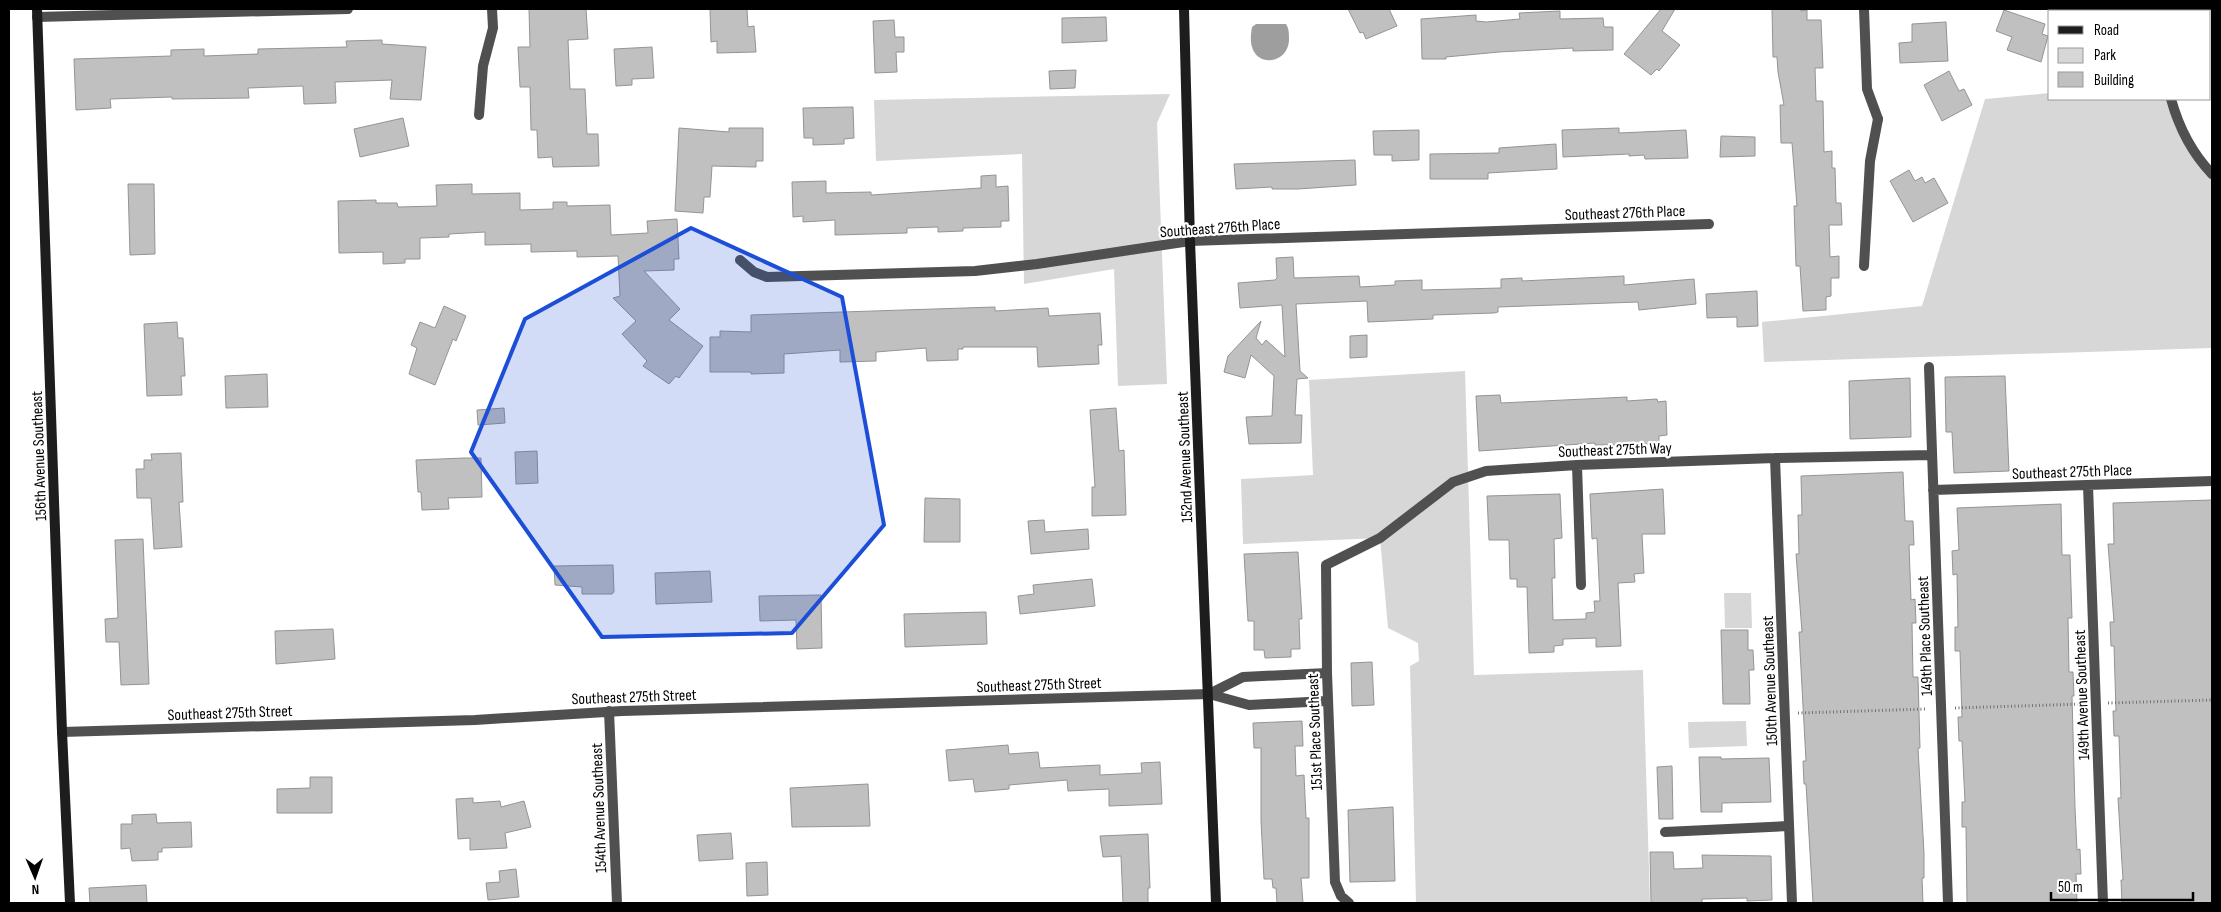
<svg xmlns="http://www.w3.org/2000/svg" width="2221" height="912" font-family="'Sofia Sans Condensed',sans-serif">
<rect width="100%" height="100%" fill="#fff"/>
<path fill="#d7d7d7" d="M 2050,93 L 2050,99 L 2171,99 L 2176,119 L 2212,174 L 2212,348 L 1764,362 L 1762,322 L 1922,306 L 1985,99 Z
M 1170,94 L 1157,123 L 1167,384 L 1118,386 L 1114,269 L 1024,284 L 1022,154 L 876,161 L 874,100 Z
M 1465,371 L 1474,675 L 1643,670 L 1650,903 L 1416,903 L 1410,666 L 1419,661 L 1418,643 L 1388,628 L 1380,538 L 1243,544 L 1241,479 L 1313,475 L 1309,380 Z
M 1724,593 L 1751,593 L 1752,628 L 1725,628 Z
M 1746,721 L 1747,746 L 1689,748 L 1688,722 Z"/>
<path fill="#9e9e9e" d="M 1256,24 L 1286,24 C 1289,29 1289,33 1289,39 C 1289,63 1258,68 1252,47 C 1250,41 1251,33 1252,27 Z"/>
<path fill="#c0c0c0" stroke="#949494" d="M 529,9 L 586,9 L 588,39 L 568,40 L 570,89 L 585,89 L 587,134 L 598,134 L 599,166 L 553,167 L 552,157 L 538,158 L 537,130 L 531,130 L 530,87 L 520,87 L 518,47 L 530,47 Z
M 710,9 L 747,9 L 748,27 L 754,26 L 756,52 L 717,53 L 717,41 L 711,42 Z
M 1348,9 L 1389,9 L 1397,26 L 1366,39 L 1363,32 L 1360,33 Z
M 1661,9 L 1675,9 L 1662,31 L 1680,45 L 1659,71 L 1657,69 L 1651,75 L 1624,54 Z
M 1772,9 L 1801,9 L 1801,11 L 1807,10 L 1807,20 L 1821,20 L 1823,68 L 1815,68 L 1816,101 L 1823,101 L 1824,152 L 1832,151 L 1832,168 L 1835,168 L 1836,203 L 1841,203 L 1842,225 L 1829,225 L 1830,257 L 1839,256 L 1839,278 L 1831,278 L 1831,296 L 1826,297 L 1826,310 L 1803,311 L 1800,266 L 1796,266 L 1794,206 L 1797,206 L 1792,143 L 1781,143 L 1780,105 L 1784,105 L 1778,72 L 1777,57 L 1773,57 Z
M 2004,10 L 2045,24 L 2042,34 L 2048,36 L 2041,62 L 2007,50 L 2012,37 L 1996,31 Z
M 1560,11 L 1560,19 L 1603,18 L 1604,27 L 1613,27 L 1613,50 L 1573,51 L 1573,48 L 1499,52 L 1446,57 L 1446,59 L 1422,59 L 1421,19 L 1476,15 L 1476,21 L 1486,22 L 1520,19 L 1519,13 Z
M 1106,17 L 1107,41 L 1062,43 L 1062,18 Z
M 894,20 L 895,37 L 904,37 L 904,52 L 896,52 L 897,72 L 875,73 L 873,21 Z
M 1946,22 L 1948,61 L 1900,63 L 1899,43 L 1912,42 L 1912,24 Z
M 382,40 L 382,44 L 426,47 L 421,100 L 390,99 L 392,80 L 335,82 L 336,103 L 304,104 L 303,86 L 248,88 L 249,98 L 172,99 L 172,97 L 110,99 L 111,108 L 76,110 L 74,59 L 171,56 L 171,50 L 204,49 L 204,56 L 258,54 L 258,49 L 347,47 L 346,41 Z
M 652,47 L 654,78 L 632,79 L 632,85 L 616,86 L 614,49 Z
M 1076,70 L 1075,88 L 1050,89 L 1049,71 Z
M 1949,71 L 1959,91 L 1964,89 L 1972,105 L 1942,121 L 1924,85 Z
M 853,107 L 854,138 L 844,139 L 844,144 L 813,145 L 813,138 L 804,138 L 803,108 Z
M 403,118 L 409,146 L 360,157 L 354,129 Z
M 679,128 L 729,132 L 729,128 L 763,128 L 763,161 L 756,161 L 756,167 L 712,166 L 710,197 L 704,197 L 703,213 L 675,211 Z
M 1619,128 L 1619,133 L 1686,130 L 1688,158 L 1645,159 L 1644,155 L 1629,156 L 1629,154 L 1563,157 L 1562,130 Z
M 1419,130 L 1419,160 L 1392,161 L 1392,155 L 1374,155 L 1373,131 Z
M 1721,136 L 1755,137 L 1755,156 L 1720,157 Z
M 1556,144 L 1557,169 L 1488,173 L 1488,179 L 1430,179 L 1430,154 L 1499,153 L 1499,148 Z
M 1355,160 L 1356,185 L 1298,189 L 1272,189 L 1272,187 L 1236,189 L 1234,164 Z
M 1909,170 L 1915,181 L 1922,177 L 1925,183 L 1934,178 L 1948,203 L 1913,222 L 1890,181 Z
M 996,175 L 996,187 L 1008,186 L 1009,221 L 1001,221 L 1001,227 L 963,228 L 963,231 L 938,232 L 938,227 L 907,228 L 907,233 L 835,235 L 835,220 L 803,222 L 803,216 L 793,217 L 792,182 L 826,181 L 826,193 L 871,192 L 871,195 L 981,188 L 981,176 Z
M 128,184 L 154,184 L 155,254 L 130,255 Z
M 472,184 L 472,194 L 520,193 L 520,210 L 553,209 L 553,202 L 567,202 L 567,206 L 610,205 L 611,235 L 648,233 L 647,221 L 677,219 L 679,259 L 674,259 L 674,270 L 644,271 L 680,309 L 669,320 L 703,346 L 679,378 L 676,376 L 669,384 L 643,366 L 647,361 L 622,334 L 636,321 L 613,298 L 620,296 L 618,256 L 577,257 L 577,251 L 531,252 L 531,244 L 485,245 L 485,232 L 449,234 L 449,237 L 420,238 L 420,259 L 405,259 L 405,263 L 383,264 L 383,252 L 339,253 L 338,201 L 376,200 L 376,203 L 397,203 L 398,207 L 437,206 L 436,185 Z
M 1293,257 L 1294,278 L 1359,276 L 1360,287 L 1395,285 L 1395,281 L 1422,280 L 1422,290 L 1501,288 L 1501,279 L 1522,278 L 1522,281 L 1624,276 L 1624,285 L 1694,279 L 1696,304 L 1639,310 L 1638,302 L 1498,307 L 1498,312 L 1494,313 L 1433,315 L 1433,319 L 1368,322 L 1367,301 L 1296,304 L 1300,371 L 1308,378 L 1297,379 L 1295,415 L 1302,415 L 1301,443 L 1249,444 L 1246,417 L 1272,416 L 1274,376 L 1251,355 L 1245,378 L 1224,372 L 1228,356 L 1261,321 L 1256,338 L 1262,345 L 1266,340 L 1285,357 L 1282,305 L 1240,308 L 1238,283 L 1275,280 L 1277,278 L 1276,258 Z
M 1757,291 L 1758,326 L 1737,327 L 1737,317 L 1707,318 L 1706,294 Z
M 444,306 L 466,316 L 456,341 L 453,339 L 435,385 L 409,374 L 417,348 L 411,345 L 420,322 L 435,328 Z
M 995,307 L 995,311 L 1048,308 L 1049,316 L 1100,313 L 1102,345 L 1098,345 L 1099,364 L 1038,367 L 1037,347 L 963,347 L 963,349 L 958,349 L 958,360 L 927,361 L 926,348 L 876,352 L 876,361 L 840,362 L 840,350 L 784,354 L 784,373 L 751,374 L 751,372 L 710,372 L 710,337 L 720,337 L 720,331 L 751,332 L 751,315 Z
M 177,322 L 178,338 L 183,338 L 185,376 L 181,376 L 182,395 L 147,396 L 144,324 Z
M 1367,335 L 1367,357 L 1350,358 L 1350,336 Z
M 267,374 L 268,407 L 226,408 L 225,376 Z
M 2005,376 L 2009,471 L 1954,473 L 1952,432 L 1946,432 L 1945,377 Z
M 1910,378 L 1911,437 L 1850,439 L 1849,381 Z
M 1500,395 L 1501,403 L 1627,397 L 1627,401 L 1657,399 L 1658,402 L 1666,401 L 1667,435 L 1659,436 L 1659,444 L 1595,445 L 1595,443 L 1479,451 L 1476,396 Z
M 504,408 L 505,423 L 478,425 L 477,410 Z
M 1116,408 L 1119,451 L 1124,450 L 1126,515 L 1092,516 L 1092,487 L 1095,487 L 1090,410 Z
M 537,451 L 538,483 L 516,484 L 515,452 Z
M 181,453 L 183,502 L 179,502 L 182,547 L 154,549 L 151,498 L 137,498 L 136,469 L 144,469 L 144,460 L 152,460 L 151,454 Z
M 464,458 L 481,458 L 482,497 L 448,498 L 449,509 L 422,510 L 421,492 L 418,492 L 416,460 Z
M 1903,472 L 1905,521 L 1913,521 L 1914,545 L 1909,545 L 1911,600 L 1915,599 L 1916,623 L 1912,623 L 1913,677 L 1918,677 L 1920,748 L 1918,748 L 1924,853 L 1924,878 L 1922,878 L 1923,903 L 1813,903 L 1806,784 L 1804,784 L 1803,761 L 1806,761 L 1799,632 L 1802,632 L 1796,554 L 1799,554 L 1798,515 L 1802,515 L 1801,476 Z
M 1663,489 L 1665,534 L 1642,534 L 1644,573 L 1634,574 L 1635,582 L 1618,583 L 1621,646 L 1596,647 L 1596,638 L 1563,639 L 1563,645 L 1554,646 L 1554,652 L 1529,653 L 1527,587 L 1517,587 L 1517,579 L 1510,579 L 1509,540 L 1489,540 L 1487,496 L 1560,494 L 1562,538 L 1554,539 L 1555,578 L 1552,578 L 1553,620 L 1586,619 L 1586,613 L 1595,612 L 1594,601 L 1600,601 L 1597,538 L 1592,539 L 1590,494 Z
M 925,498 L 960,499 L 960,542 L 924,542 Z
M 2212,500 L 2212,903 L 2122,903 L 2121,880 L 2123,880 L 2118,798 L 2121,798 L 2119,736 L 2114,736 L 2113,711 L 2116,711 L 2114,646 L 2111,646 L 2110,622 L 2114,622 L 2108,544 L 2114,544 L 2113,503 Z
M 2061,504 L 2062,555 L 2070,555 L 2072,618 L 2068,618 L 2069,672 L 2073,672 L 2074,696 L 2072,696 L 2075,808 L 2077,850 L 2080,849 L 2081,874 L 2076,874 L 2077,903 L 1967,903 L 1966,827 L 1962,827 L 1962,802 L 1965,802 L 1962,741 L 1959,741 L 1958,717 L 1962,717 L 1960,651 L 1955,651 L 1955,627 L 1958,627 L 1957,574 L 1953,575 L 1952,551 L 1959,550 L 1957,508 Z
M 1044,520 L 1045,532 L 1088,529 L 1089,549 L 1031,554 L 1028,521 Z
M 143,539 L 149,684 L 121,685 L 119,642 L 106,642 L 105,619 L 118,618 L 115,540 Z
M 1298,552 L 1302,619 L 1299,619 L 1300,649 L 1291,649 L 1291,657 L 1265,658 L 1264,650 L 1254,650 L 1254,621 L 1248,621 L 1244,554 Z
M 613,565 L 614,592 L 612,594 L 582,594 L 582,587 L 555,585 L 554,566 Z
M 710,571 L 712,602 L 656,604 L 655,573 Z
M 1092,579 L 1095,606 L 1020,614 L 1018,596 L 1034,594 L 1033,585 Z
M 821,595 L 822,648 L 797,649 L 796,620 L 760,621 L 759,596 Z
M 986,612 L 987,644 L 905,647 L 904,614 Z
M 333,629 L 335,659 L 276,664 L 275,631 Z
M 1721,630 L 1748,630 L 1748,650 L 1753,650 L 1754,670 L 1749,670 L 1750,704 L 1723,704 Z
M 1372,662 L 1374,705 L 1352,706 L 1351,663 Z
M 1302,721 L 1303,746 L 1295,746 L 1296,776 L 1304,775 L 1306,818 L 1309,818 L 1309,878 L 1301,878 L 1303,903 L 1277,903 L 1276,888 L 1273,888 L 1272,879 L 1264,879 L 1261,821 L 1261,748 L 1254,748 L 1253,723 Z
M 1008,745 L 1009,754 L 1038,752 L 1040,768 L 1100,765 L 1100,775 L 1142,773 L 1141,763 L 1160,762 L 1162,804 L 1109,806 L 1109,789 L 1068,791 L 1067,780 L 1009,785 L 1009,789 L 975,792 L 973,779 L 949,781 L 946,750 Z
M 1699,757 L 1721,757 L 1721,759 L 1769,758 L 1771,802 L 1722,803 L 1722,812 L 1701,812 Z
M 1672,766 L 1673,819 L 1659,819 L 1657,767 Z
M 310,777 L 332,777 L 332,813 L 277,813 L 277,789 L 310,788 Z
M 868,784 L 870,826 L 792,827 L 790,788 Z
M 473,798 L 473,803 L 500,801 L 501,807 L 524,801 L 531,827 L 505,833 L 507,848 L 470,850 L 470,838 L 458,839 L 456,799 Z
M 1393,807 L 1395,881 L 1350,882 L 1348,810 Z
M 156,814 L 157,823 L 191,822 L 192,847 L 162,848 L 162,852 L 158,852 L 158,860 L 132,861 L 130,848 L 121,849 L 121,824 L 132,824 L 132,815 Z
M 731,833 L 733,859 L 699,861 L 697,835 Z
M 1148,834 L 1150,888 L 1148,888 L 1148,903 L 1123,903 L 1121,856 L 1103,857 L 1100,836 Z
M 1650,852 L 1673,852 L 1674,869 L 1703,868 L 1702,855 L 1771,856 L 1772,900 L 1747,901 L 1747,898 L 1702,899 L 1702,903 L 1651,903 Z
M 767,862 L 768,895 L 747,896 L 746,863 Z
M 516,869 L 519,897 L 488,900 L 486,883 L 500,882 L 499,871 Z
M 146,885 L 147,903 L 90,903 L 89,888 Z"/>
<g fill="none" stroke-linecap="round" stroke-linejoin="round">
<path stroke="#727272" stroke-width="3" stroke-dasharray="1 2.5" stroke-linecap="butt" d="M 2108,703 L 2212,700
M 1955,708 L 2082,704
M 1798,713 L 1927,709"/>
<path stroke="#505050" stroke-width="10" d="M 1864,266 L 1870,161 L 1878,119"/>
<path stroke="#505050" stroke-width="10" d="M 1864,9 L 1867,89 L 1878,119
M 2175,11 L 2176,9
M 37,17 L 348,9
M 2171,99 C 2179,128 2191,152 2212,174
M 479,115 L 483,66 L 493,28 L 492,9
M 740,260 L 754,272 L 767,277 L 975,271 L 1037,264 L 1190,241 L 1709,224
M 1929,367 L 1948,903
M 1775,458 L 1792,903
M 1577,465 L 1581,585
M 2088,485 L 2103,903
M 1933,490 L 2212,481
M 1209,694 L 1243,677 L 1327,673
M 609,711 L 617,903
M 62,732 L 475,720 L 622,711 L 1209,694 L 1249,705 L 1327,701
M 1665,832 L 1789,826
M 1349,903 L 1341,896 L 1335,882 L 1327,673 L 1326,565 L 1380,538 L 1453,482 L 1486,471 L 1577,465 L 1775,458 L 1932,455"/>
<path stroke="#1d1d1d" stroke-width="10" d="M 37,9 L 62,732 L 70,903
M 1184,9 L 1190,241 L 1216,903"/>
</g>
<path fill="#1d4ed8" fill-opacity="0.2" stroke="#1d4ed8" stroke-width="4" stroke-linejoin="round" d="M 691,228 L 842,297 L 884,525 L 792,633 L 602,637 L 471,452 L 525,319 Z"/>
<g text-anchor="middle" stroke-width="4.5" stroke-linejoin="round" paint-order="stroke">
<g font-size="16" fill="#000" stroke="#fff">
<text transform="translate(1625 212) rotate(-2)" y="6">Southeast 276th Place</text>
<text transform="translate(1220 227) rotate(-4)" y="6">Southeast 276th Place</text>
<text transform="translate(1615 449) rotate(-2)" y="6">Southeast 275th Way</text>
<text transform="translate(38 456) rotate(-92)" y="6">156th Avenue Southeast</text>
<text transform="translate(1184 457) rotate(-92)" y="6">152nd Avenue Southeast</text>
<text transform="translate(2072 471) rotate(-2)" y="6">Southeast 275th Place</text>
<text transform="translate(1924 636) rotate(-92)" y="6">149th Place Southeast</text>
<text transform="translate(1769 681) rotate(-92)" y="6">150th Avenue Southeast</text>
<text transform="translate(1039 684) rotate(-2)" y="6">Southeast 275th Street</text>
<text transform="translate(2081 695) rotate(-92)" y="6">149th Avenue Southeast</text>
<text transform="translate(634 696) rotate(-2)" y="6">Southeast 275th Street</text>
<text transform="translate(230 712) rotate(-2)" y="6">Southeast 275th Street</text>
<text transform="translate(1314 732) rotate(-92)" y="6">151st Place Southeast</text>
<text transform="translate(598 808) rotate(-92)" y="6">154th Avenue Southeast</text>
</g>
</g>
<rect width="2221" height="912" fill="none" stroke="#000000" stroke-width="20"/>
<rect x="2048" y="10" width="162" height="90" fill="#ffffff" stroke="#999999"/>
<rect x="2058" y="26" width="25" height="8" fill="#1d1d1d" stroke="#999999"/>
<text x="2094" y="35" font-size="15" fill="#000000">Road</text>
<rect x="2058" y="48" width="25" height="15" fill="#d7d7d7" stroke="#999999"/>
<text x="2094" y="60" font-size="15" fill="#000000">Park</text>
<rect x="2058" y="72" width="25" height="15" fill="#c0c0c0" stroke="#999999"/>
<text x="2094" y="85" font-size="15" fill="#000000">Building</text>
<g transform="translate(35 877) rotate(178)" stroke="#ffffff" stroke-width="4" paint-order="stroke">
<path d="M0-4L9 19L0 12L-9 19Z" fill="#000000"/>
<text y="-8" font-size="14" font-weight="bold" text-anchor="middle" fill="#000000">N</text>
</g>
<path d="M2051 892v8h142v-8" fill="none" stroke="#000000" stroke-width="2.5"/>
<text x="2058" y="892" font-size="15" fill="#000000" stroke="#ffffff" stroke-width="4" paint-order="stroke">50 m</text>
</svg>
